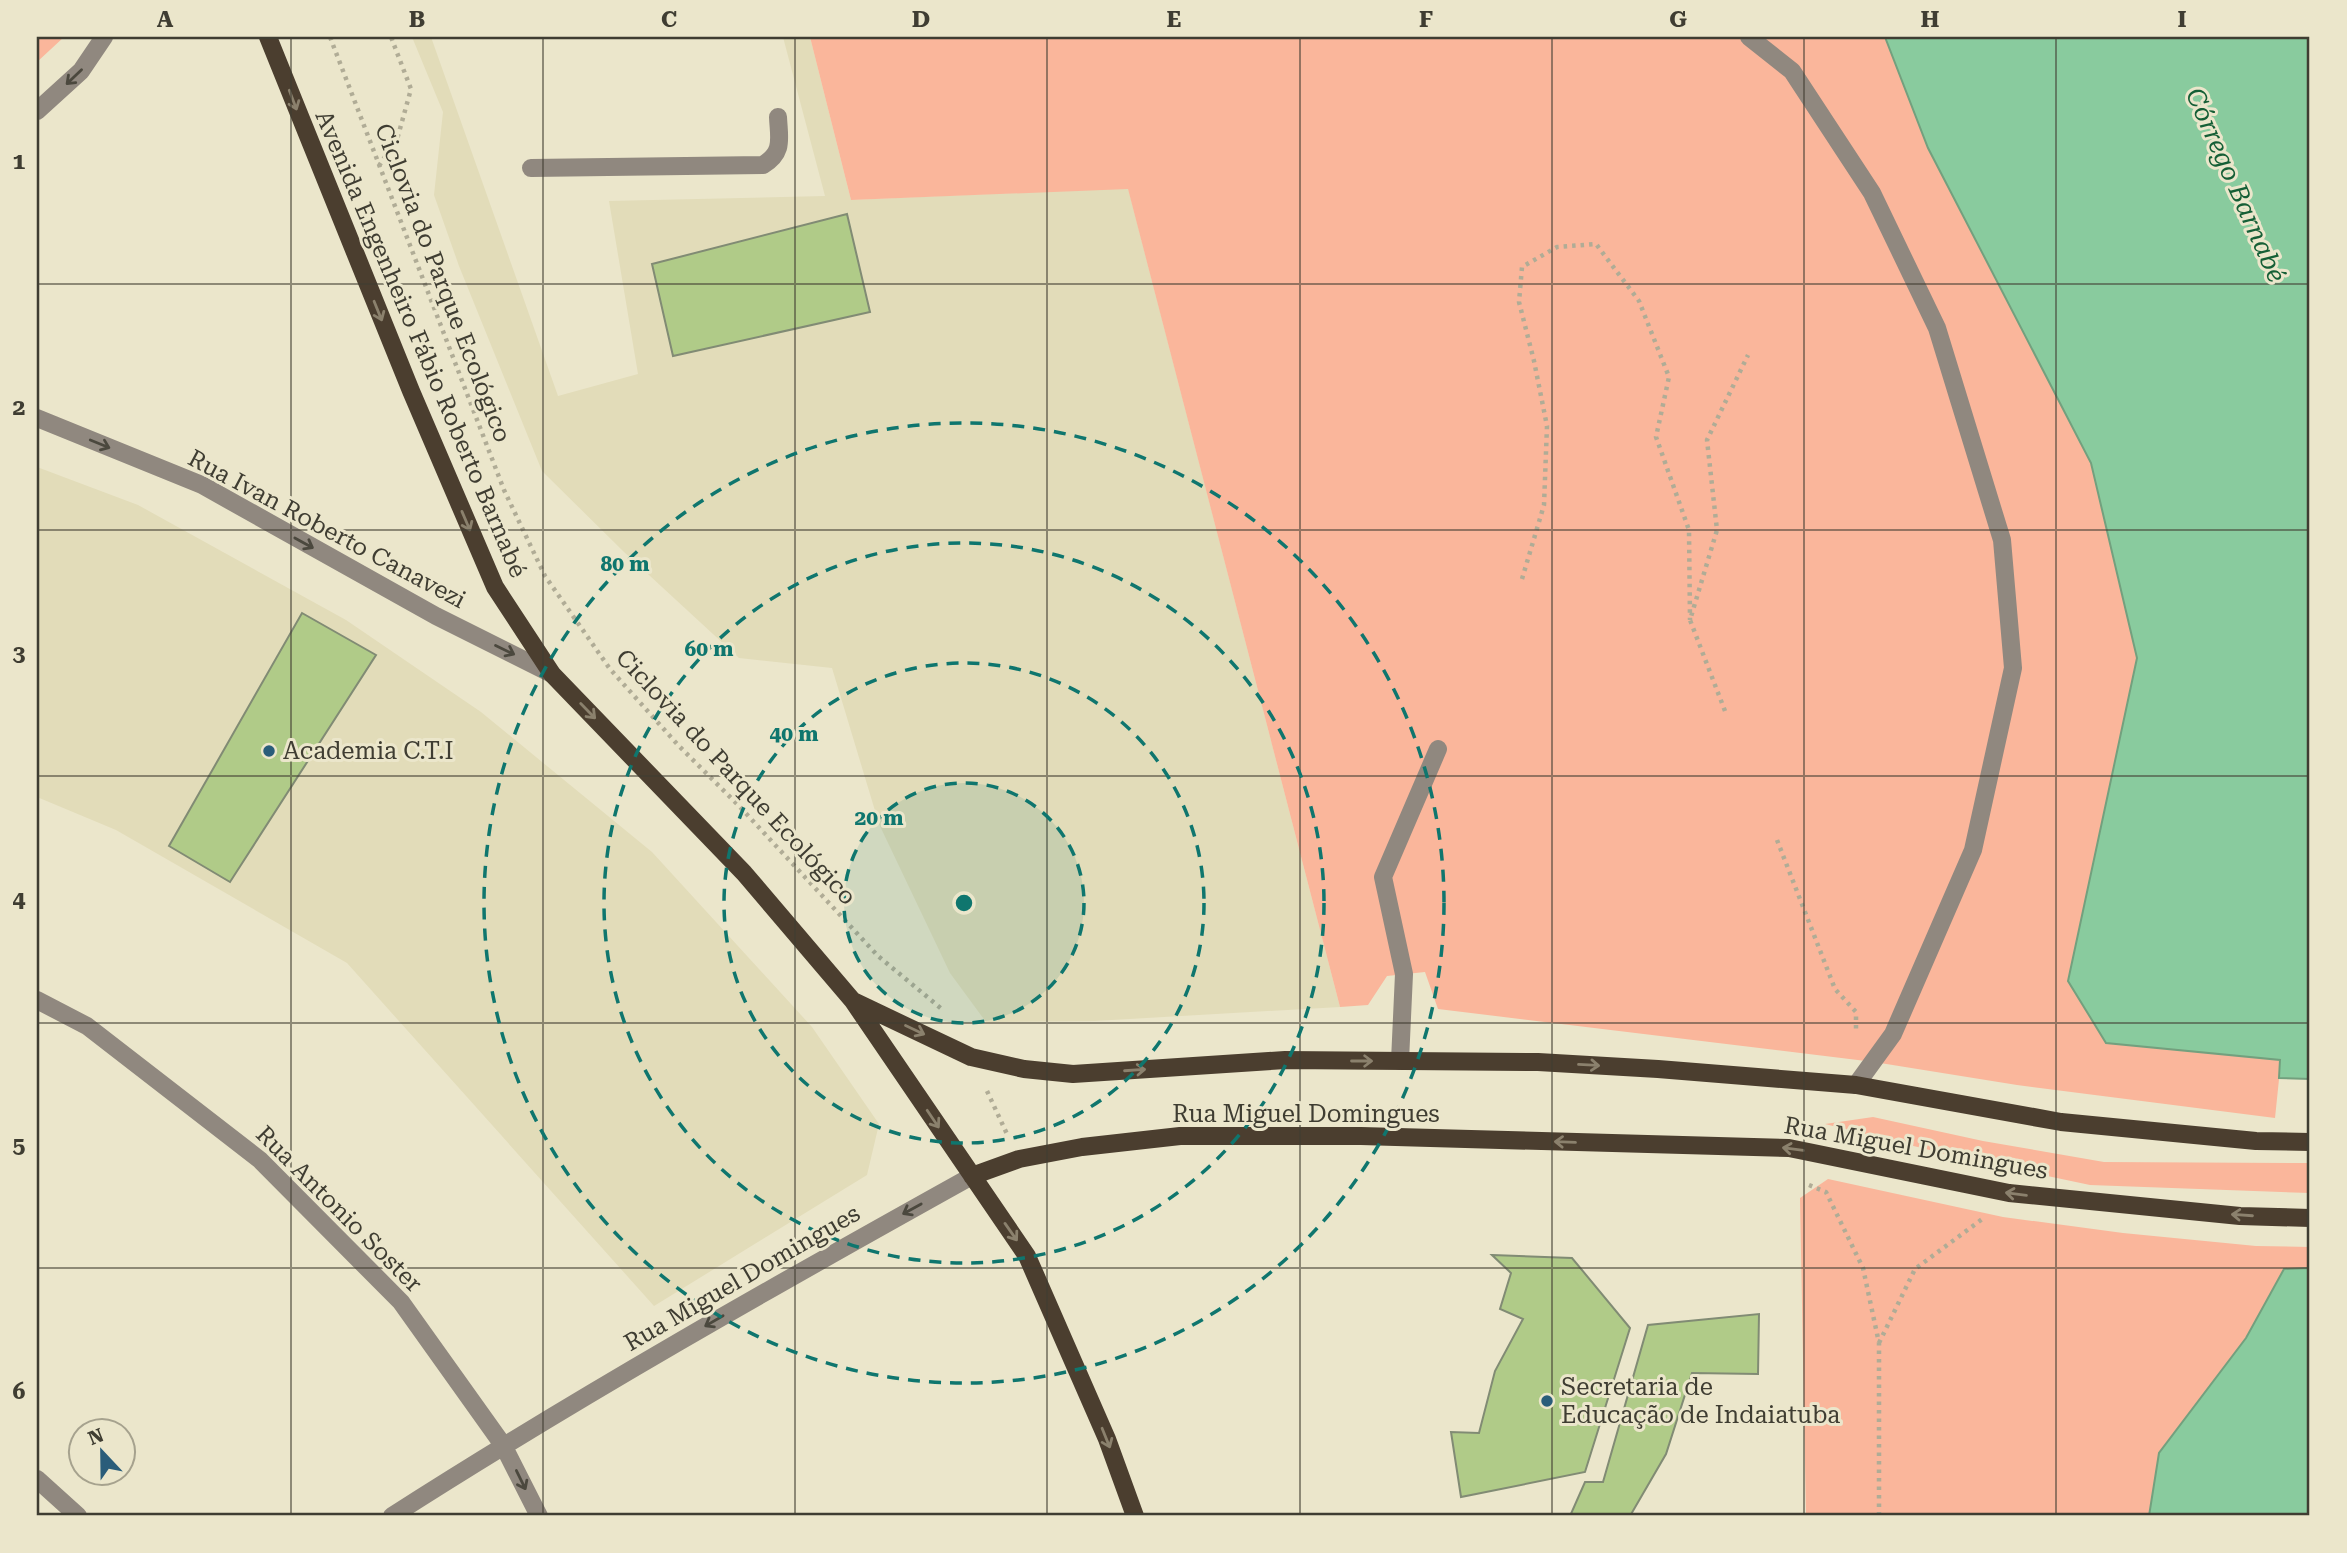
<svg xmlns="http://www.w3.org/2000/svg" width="2347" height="1553" font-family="'Roboto Serif',serif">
<rect width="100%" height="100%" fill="#ebe6cb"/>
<path fill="#e2dcb9" d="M 412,37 L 431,37 L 558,396 L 638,374 L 609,201 L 825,196 L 783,37 L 810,37 L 851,200 L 1128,188 L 1340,1007 L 1094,1021 L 986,1022 L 950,973 L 879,824 L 832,668 L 739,658 L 624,552 L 542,471 L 459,266 L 434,195 L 443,112 Z
M 37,467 L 138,505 L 346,620 L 481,712 L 652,852 L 812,1027 L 879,1124 L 867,1175 L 654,1306 L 347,963 L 116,830 L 37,797 Z"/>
<path fill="#fab69b" d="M 37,37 L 64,37 L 37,62 Z
M 810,37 L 1885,37 L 1928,148 L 2091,463 L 2137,658 L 2068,981 L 2106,1043 L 2281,1060 L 2275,1118 L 2017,1085 L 1874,1062 L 1438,1009 L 1425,972 L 1387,976 L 1368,1005 L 1340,1007 L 1128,189 L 851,200 Z
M 1873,1117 L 1983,1141 L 2104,1162 L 2310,1163 L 2310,1193 L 2090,1185 L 1966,1159 L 1825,1124 Z
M 1828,1179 L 2003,1217 L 2123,1233 L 2256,1246 L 2310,1247 L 2310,1516 L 1806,1516 L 1800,1198 Z"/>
<path fill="#89cb9e" stroke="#73a07e" stroke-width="2" d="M 1885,37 L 2310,37 L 2310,1079 L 2279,1078 L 2280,1060 L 2106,1043 L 2068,981 L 2137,658 L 2091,463 L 1928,148 Z
M 2310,1268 L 2310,1516 L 2149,1516 L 2159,1453 L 2246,1338 L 2284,1269 Z"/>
<path fill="#b0cb88" stroke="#818b74" stroke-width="2" d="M 847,214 L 870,312 L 673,356 L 652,264 Z
M 302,613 L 376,655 L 230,882 L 169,846 Z
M 1492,1255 L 1572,1258 L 1630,1328 L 1585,1472 L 1461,1497 L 1451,1432 L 1479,1433 L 1495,1371 L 1523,1319 L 1500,1309 L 1511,1273 Z
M 1759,1314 L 1758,1374 L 1692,1373 L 1666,1454 L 1630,1516 L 1570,1516 L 1585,1482 L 1603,1482 L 1648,1325 Z"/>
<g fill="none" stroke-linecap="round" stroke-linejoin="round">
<path stroke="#b0ac96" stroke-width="4.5" stroke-dasharray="3.5 5" stroke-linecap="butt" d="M 330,37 L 504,490 L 545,576 L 610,669 L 678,745 L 740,807 L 878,956 L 943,1010
M 379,166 L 398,136 L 411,89 L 391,37
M 1522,579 L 1544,505 L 1547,426 L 1534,361 L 1519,302 L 1522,267 L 1557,247 L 1596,244 L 1639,301 L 1669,377 L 1656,437 L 1689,530 L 1690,620
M 1725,711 L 1690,620 L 1717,530 L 1707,440 L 1748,355
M 1777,840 L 1835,989 L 1856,1012 L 1856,1033
M 987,1091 L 1007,1134
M 1809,1185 L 1826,1192 L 1863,1268 L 1879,1343 L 1879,1516
M 1879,1343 L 1915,1269 L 1985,1217"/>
<path stroke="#90887f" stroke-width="18" d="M 1749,37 L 1792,71 L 1872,193 L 1937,328 L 2002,540 L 2013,668 L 1973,850 L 1893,1034 L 1856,1085
M 37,111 L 81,71 L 104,37
M 531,168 L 763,165 C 784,152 779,139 778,117
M 37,418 L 202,485 L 436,616 L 552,674
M 37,1000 L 87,1026 L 260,1160 L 401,1302 L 503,1445 L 539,1516
M 1400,1061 L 1404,974 L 1383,877 L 1438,749
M 37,1479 L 78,1516
M 392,1516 C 581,1395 776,1285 972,1176"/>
<path stroke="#4b3e2f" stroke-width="18" d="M 268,37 L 411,391 L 495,587 L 552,674 L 744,873 L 853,1001 L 1027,1256 L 1107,1439 L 1135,1516
M 853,1001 L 971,1057 L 1024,1069 L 1073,1074 L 1285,1060 L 1538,1062 L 1658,1069 L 1856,1085 L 2061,1122 L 2256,1141 L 2310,1142
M 972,1176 L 1019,1159 L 1082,1147 L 1180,1136 L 1361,1136 L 1789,1148 L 2009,1193 L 2240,1216 L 2310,1218"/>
</g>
<defs><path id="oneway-shaft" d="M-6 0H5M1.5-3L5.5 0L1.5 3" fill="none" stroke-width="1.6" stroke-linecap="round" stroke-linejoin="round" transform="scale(1.75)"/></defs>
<g stroke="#4b483e">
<use href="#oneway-shaft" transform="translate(74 77) rotate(136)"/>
<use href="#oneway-shaft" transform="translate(100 444) rotate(22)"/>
<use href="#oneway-shaft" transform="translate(304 543) rotate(29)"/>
<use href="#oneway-shaft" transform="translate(505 650) rotate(26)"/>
<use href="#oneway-shaft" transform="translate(912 1209) rotate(151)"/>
<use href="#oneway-shaft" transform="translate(714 1321) rotate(150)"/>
<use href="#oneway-shaft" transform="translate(521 1480) rotate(64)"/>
</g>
<g stroke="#8b816d">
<use href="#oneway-shaft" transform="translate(293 100) rotate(69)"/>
<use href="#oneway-shaft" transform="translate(378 311) rotate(68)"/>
<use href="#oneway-shaft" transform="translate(466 521) rotate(67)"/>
<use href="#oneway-shaft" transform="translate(588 711) rotate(46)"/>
<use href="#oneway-shaft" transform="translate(915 1030) rotate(25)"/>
<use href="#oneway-shaft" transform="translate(1362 1061)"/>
<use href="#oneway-shaft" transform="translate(1589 1065) rotate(3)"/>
<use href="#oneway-shaft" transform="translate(1135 1070) rotate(-4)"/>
<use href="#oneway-shaft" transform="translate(933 1119) rotate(56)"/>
<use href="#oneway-shaft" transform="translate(1565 1142) rotate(-178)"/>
<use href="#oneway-shaft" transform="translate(1793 1149) rotate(-172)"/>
<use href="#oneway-shaft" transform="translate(2016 1194) rotate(-173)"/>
<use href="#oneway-shaft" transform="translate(2242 1215) rotate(-176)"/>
<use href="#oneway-shaft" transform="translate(1011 1232) rotate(55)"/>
<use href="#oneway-shaft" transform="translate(1106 1438) rotate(68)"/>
</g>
<path fill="none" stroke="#3f3d32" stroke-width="2" stroke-opacity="0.55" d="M 291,37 L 291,1516M 543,37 L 543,1516M 795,37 L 795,1516M 1047,37 L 1047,1516M 1300,37 L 1300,1516M 1552,37 L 1552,1516M 1804,37 L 1804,1516M 2056,37 L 2056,1516M 37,284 L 2310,284M 37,530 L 2310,530M 37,776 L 2310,776M 37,1023 L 2310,1023M 37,1268 L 2310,1268"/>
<circle cx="964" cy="903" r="120" fill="#0f766e" fill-opacity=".12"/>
<g fill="none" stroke="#0f766e" stroke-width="3.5" stroke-dasharray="12 9">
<circle cx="964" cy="903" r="120"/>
<circle cx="964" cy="903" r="240"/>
<circle cx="964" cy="903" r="360"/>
<circle cx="964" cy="903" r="480"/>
</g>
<g fill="#2a5d7a" stroke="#ebe6cb" stroke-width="2.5">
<circle cx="269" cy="751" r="7"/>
<circle cx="1547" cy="1401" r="7"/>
</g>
<g text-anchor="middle" stroke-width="6" stroke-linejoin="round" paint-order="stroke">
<g font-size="24" fill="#3f3d32" stroke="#ebe6cb">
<text transform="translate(443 283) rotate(69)" y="8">Ciclovia do Parque Ecológico</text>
<text transform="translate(421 344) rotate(67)" y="8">Avenida Engenheiro Fábio Roberto Barnabé</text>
<text transform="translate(327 529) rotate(28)" y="8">Rua Ivan Roberto Canavezi</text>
<text transform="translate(736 777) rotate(47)" y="8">Ciclovia do Parque Ecológico</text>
<text x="1306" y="1122">Rua Miguel Domingues</text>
<text transform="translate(1916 1148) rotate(10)" y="8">Rua Miguel Domingues</text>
<text transform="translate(339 1209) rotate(45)" y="8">Rua Antonio Soster</text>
<text transform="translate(742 1278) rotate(-30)" y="8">Rua Miguel Domingues</text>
</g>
<g font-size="24" fill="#3f3d32" stroke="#ebe6cb" text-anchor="start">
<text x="283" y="759">Academia C.T.I</text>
<text x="1561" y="1395">Secretaria de<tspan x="1561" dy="28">Educação de Indaiatuba</tspan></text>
</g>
<g font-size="26" font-style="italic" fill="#155f36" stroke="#ebe6cb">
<text transform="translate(2236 185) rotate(66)" y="9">Córrego Barnabé</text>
</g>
</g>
<circle cx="964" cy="903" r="10" fill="#0f766e" stroke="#ebe6cb" stroke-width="3.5"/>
<g font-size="21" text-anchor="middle" font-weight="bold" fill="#0f766e" stroke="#ebe6cb" stroke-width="6" stroke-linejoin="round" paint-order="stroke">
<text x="625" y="571">80 m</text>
<text x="709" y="656">60 m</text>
<text x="794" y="741">40 m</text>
<text x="879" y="825">20 m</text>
</g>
<rect width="2347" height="1553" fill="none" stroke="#ebe6cb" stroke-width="77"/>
<g transform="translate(102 1452) rotate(338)"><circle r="33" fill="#ebe6cb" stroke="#a6a28e" stroke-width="2"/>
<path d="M0-5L12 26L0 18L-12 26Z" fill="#2a5d7a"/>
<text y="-10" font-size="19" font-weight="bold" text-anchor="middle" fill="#3f3d32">N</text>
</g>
<rect x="38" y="38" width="2270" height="1476" fill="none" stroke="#3f3d32" stroke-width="2.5"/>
<g font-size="23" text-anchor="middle" font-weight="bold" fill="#3f3d32">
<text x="165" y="27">A</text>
<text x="417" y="27">B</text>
<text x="669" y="27">C</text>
<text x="921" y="27">D</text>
<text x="1174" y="27">E</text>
<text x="1426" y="27">F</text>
<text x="1678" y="27">G</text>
<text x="1930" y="27">H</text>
<text x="2182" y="27">I</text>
<text x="19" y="169">1</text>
<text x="19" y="415">2</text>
<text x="19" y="661">3</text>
<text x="19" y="907">4</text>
<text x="19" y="1153">5</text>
<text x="19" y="1399">6</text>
</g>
</svg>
